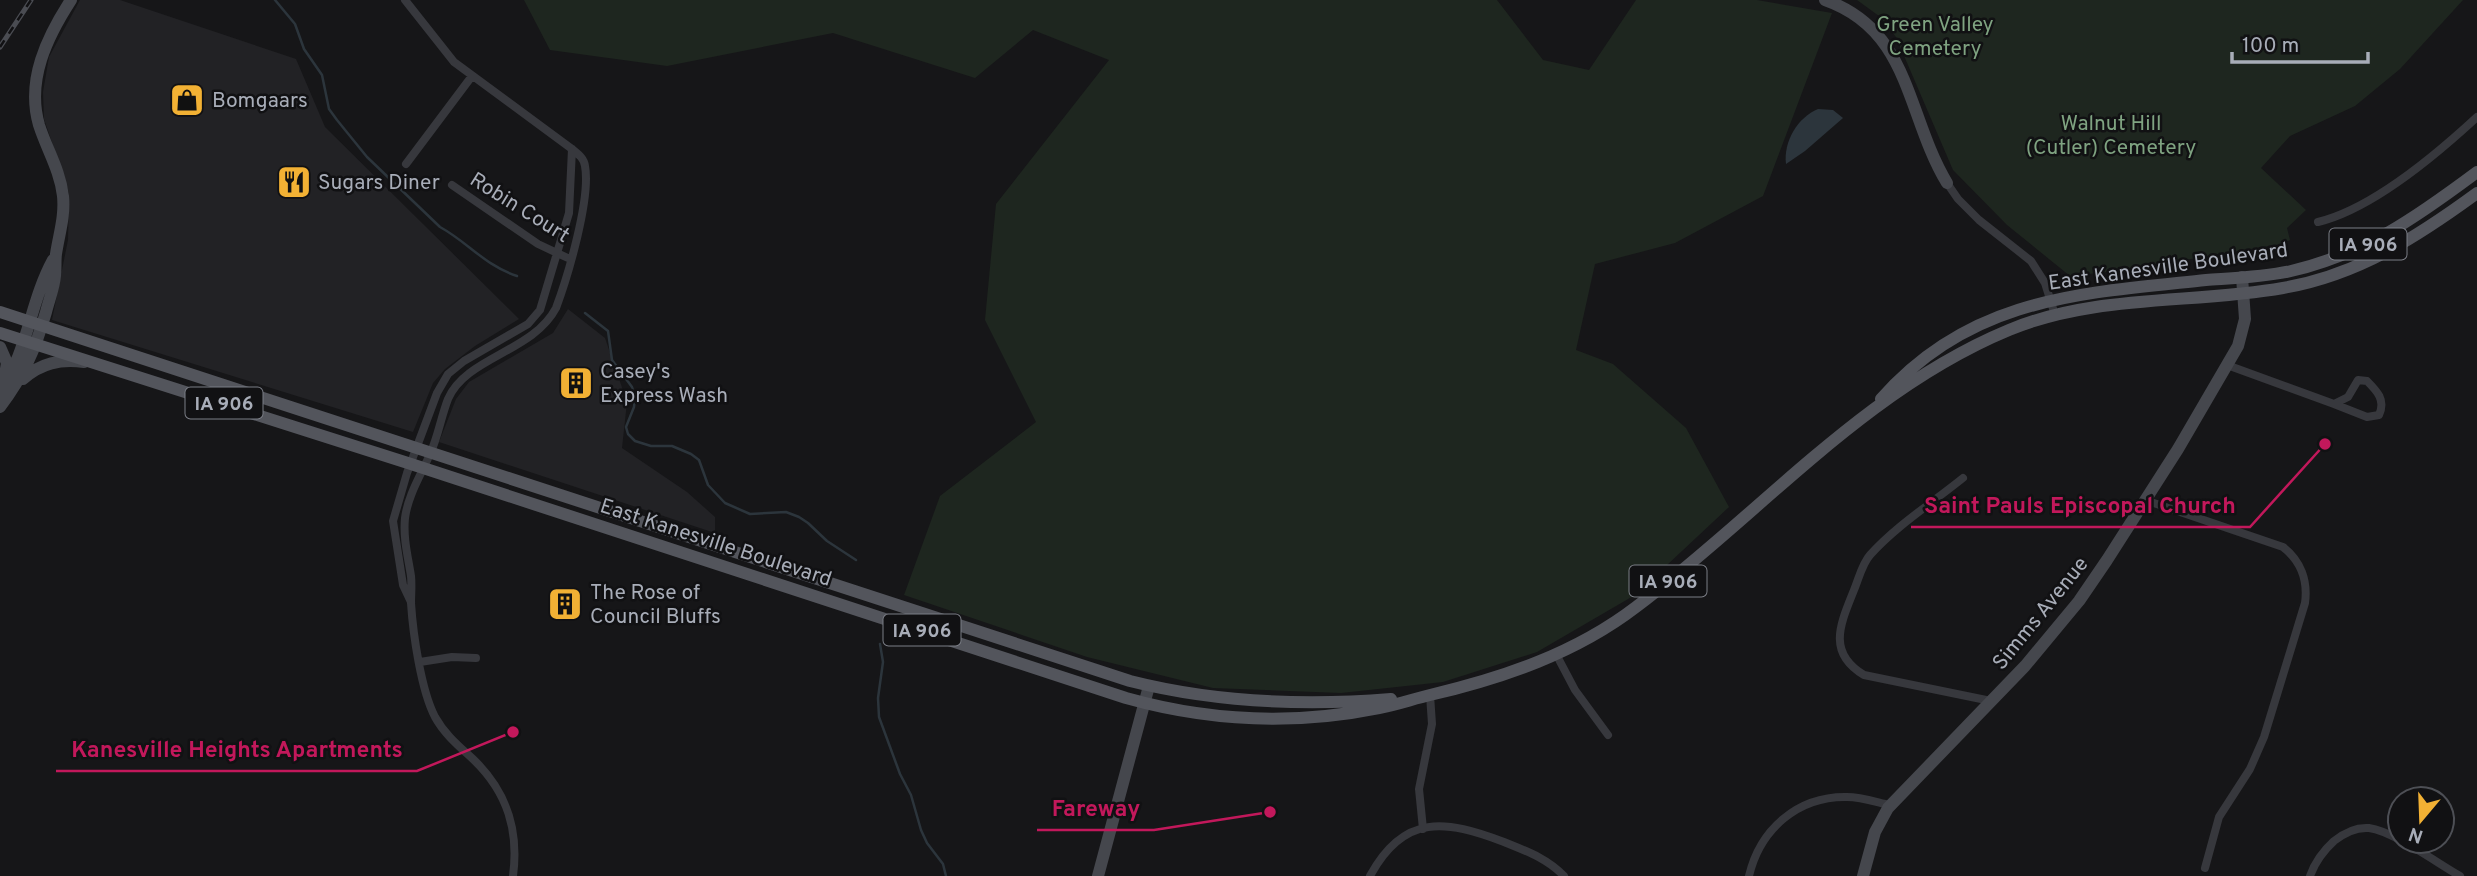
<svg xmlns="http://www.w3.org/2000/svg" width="2477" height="876" font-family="Overpass,sans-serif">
<rect width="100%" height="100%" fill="#161618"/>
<path fill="#222225" d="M 80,0 L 120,0 L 296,59 L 325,127 L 519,319 L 475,346 L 445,369 L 433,383 L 413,432 L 52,320 L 68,240 L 69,193 L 44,119 L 43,92 L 49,57 Z
M 568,309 L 605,338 L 627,402 L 622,448 L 687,492 L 715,517 L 715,533 L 439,442 L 456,399 L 469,382 L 553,333 Z"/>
<path fill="#1e261f" d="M 524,0 L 1497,0 L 1543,60 L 1589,70 L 1636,0 L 1757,0 L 1832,13 L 1763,196 L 1675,243 L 1595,264 L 1576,350 L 1613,364 L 1686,428 L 1729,507 L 1635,595 L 1537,652 L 1443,682 L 1341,693 L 1213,688 L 1087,657 L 904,595 L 940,496 L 1036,422 L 985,320 L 996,204 L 1109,60 L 1033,30 L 975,78 L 833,33 L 667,66 L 550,50 Z
M 1857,0 L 2463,0 L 2400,69 L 2355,106 L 2290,136 L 2261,168 L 2306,210 L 2287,228 L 2290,240 L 2281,244 L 2125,270 L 2070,276 L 2007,225 L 1953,170 L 1896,37 L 1879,16 Z"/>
<path fill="#2c353c" d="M 1818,109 L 1833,110 L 1843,118 L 1805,151 L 1786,164 C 1783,142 1798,117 1818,109 Z"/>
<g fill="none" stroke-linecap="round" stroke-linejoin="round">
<path stroke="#2c353c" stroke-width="2.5" d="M 275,0 L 295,24 L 304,49 L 322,75 L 329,109 L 337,120 L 367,157 L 440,227 C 469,243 484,265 517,276
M 585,313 L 608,331 L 612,360 L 632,387 L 635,397 L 634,407 L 626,427 L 628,434 L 635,441 L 651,446 L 672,446 L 691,454 L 699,460 L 708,485 L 725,503 L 750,514 L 786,512 L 799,517 L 808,523 L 827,541 L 856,560
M 880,644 L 883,662 L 878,698 L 879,717 L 900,774 L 911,795 L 921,830 L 927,843 L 943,864 L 946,876"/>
<path stroke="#37383d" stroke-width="8" d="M 405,0 L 454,62 L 572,149 C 578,154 584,158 585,166 C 591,198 568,276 556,308 C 533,352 466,357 448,399 C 441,417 438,437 430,454 C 421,475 408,495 405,518 C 403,538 408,557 411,576 C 412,585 411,594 411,603 C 413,634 421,690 435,717 C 445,735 460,747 474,760 C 508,793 519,831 513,876
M 406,164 L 472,76
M 1947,183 L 1958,199 L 1979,220 L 2031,261 L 2045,283 L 2055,315
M 452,185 L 538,244 L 570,259
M 2318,222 C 2372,209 2437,154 2477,117
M 2227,365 L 2334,404 L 2348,397 L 2358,380 L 2367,381 C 2377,391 2386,400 2379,415 L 2367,417 L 2334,404
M 1963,478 C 1932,503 1896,526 1870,555 C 1862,564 1859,578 1854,590 C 1841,623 1826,652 1864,675 L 1991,701
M 2145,500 L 2283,547 C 2301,561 2308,581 2305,603 L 2264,737 L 2250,769 L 2219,817 L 2205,868
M 411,602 L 403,585 L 393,521 L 407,473 L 437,393 L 448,374 L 464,361 L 528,324 L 540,310 L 569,213 L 572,149
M 1556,654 L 1575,690 L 1608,735
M 420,662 L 452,657 L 476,658
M 1423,829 L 1419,789 L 1432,724 L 1430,695
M 1370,876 C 1404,813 1446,820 1504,842 C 1526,851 1547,858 1564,876
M 1749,876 C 1760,829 1798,796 1847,797 C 1861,797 1876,802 1890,805
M 2310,876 C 2315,862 2323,851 2334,841 C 2344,833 2356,827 2369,828 C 2393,831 2437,863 2460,876"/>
<path stroke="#45474d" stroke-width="12" d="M 1825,0 C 1911,30 1906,115 1947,183
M 0,347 L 7,363 L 4,380
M 23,379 C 41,363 60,359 84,362
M 0,392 C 28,351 30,302 53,260
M 0,407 C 24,375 35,350 46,312 C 49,300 54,288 55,276 C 56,268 55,261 56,254 C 59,234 65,217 63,196 C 60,170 47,150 39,125 C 26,80 47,37 71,0
M 1098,876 L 1149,686
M 1863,876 L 1875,832 L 1888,808 L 2025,666 L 2079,601 L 2107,560 L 2178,449 L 2238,346 L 2245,319 L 2242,277"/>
<path stroke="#53555c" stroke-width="12" d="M 0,312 L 1130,681 C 1217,703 1303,706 1391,699
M 0,333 L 411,464 L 1126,698 C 1208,721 1295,725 1379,708 C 1396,705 1413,699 1430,695 C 1503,678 1576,653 1636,607 C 1760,514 1864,390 2009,330 C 2095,294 2193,304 2283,288 C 2358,275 2417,237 2477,193
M 1881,399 C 1970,297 2082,293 2206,280 C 2234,278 2264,277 2291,271 C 2365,254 2418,216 2477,172"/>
<g stroke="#4a4c52" stroke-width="5">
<path id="rail" d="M 0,47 L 31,0"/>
</g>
<use href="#rail" stroke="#111113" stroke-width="2.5" stroke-dasharray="8" stroke-linecap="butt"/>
</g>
<defs>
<g id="shop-square" transform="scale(1.75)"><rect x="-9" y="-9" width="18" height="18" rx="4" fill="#f2b134" stroke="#111113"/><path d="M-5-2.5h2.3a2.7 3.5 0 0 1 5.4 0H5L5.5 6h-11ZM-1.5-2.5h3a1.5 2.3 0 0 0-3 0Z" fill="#111"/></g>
<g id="restaurant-square" transform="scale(1.75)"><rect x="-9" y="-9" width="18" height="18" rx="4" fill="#f2b134" stroke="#111113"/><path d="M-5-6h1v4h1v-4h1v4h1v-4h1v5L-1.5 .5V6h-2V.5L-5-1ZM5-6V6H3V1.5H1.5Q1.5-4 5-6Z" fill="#111"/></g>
<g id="building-square" transform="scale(1.75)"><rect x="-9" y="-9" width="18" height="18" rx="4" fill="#f2b134" stroke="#111113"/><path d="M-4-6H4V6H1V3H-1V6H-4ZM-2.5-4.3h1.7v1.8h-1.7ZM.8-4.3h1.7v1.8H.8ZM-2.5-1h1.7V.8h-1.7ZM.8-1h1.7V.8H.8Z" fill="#111"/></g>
</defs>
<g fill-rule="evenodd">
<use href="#shop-square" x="187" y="100"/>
<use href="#restaurant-square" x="294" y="182"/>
<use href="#building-square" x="576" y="383"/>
<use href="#building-square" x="565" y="604"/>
</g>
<g text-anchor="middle" stroke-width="5" stroke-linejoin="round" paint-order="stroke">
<g fill="#111113" stroke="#7b7e86" stroke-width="2">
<rect x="2329.5" y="228.5" width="77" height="31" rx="5"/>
<rect x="185.5" y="387.5" width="77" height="31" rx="5"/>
<rect x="1629.5" y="565.5" width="77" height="31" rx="5"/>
<rect x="883.5" y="614.5" width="77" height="31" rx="5"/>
</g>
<g font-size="19" font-weight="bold" fill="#a8adb8">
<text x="2368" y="251">IA 906</text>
<text x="224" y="410">IA 906</text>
<text x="1668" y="588">IA 906</text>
<text x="922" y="637">IA 906</text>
</g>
<g font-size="21" fill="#7fa381" stroke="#111113">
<text x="1935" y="31">Green Valley<tspan x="1935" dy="24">Cemetery</tspan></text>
<text x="2111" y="130">Walnut Hill<tspan x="2111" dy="24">(Cutler) Cemetery</tspan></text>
</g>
<g font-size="21" fill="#a8adb8" stroke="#111113" text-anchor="start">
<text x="212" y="107">Bomgaars</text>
<text x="318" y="189">Sugars Diner</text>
<text x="600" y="378">Casey's<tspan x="600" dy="24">Express Wash</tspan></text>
<text x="590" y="599">The Rose of<tspan x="590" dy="24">Council Bluffs</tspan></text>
</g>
<g font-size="21" fill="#a8adb8" stroke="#111113">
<text transform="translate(520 207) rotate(32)" y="7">Robin Court</text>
<text transform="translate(2168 266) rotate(-8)" y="7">East Kanesville Boulevard</text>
<text transform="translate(716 542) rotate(18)" y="7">East Kanesville Boulevard</text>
<text transform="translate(2040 613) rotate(-51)" y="7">Simms Avenue</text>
</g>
</g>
<path fill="none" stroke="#c2185b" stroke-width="2.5" d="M2325 444L2250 527H1911M513 732L417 771H56M1270 812L1154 830H1037"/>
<g fill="#c2185b" stroke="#111113" stroke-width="2.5">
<circle cx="2325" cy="444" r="7"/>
<circle cx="513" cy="732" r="7"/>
<circle cx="1270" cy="812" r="7"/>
</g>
<g font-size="23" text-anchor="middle" font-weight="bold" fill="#c2185b" stroke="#111113" stroke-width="5" stroke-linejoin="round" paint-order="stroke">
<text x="2080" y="513">Saint Pauls Episcopal Church</text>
<text x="237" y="757">Kanesville Heights Apartments</text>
<text x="1096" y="816">Fareway</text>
</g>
<g transform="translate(2421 820) rotate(199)"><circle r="33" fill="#111113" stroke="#4d4f55" stroke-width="2"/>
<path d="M0-5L12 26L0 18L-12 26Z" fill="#f2b134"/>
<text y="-10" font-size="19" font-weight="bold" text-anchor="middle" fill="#a8adb8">N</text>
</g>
<path d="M2232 52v10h136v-10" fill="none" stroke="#a8adb8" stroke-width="3.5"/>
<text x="2242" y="52" font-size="21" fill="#a8adb8" stroke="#111113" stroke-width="5" paint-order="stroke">100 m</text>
</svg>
